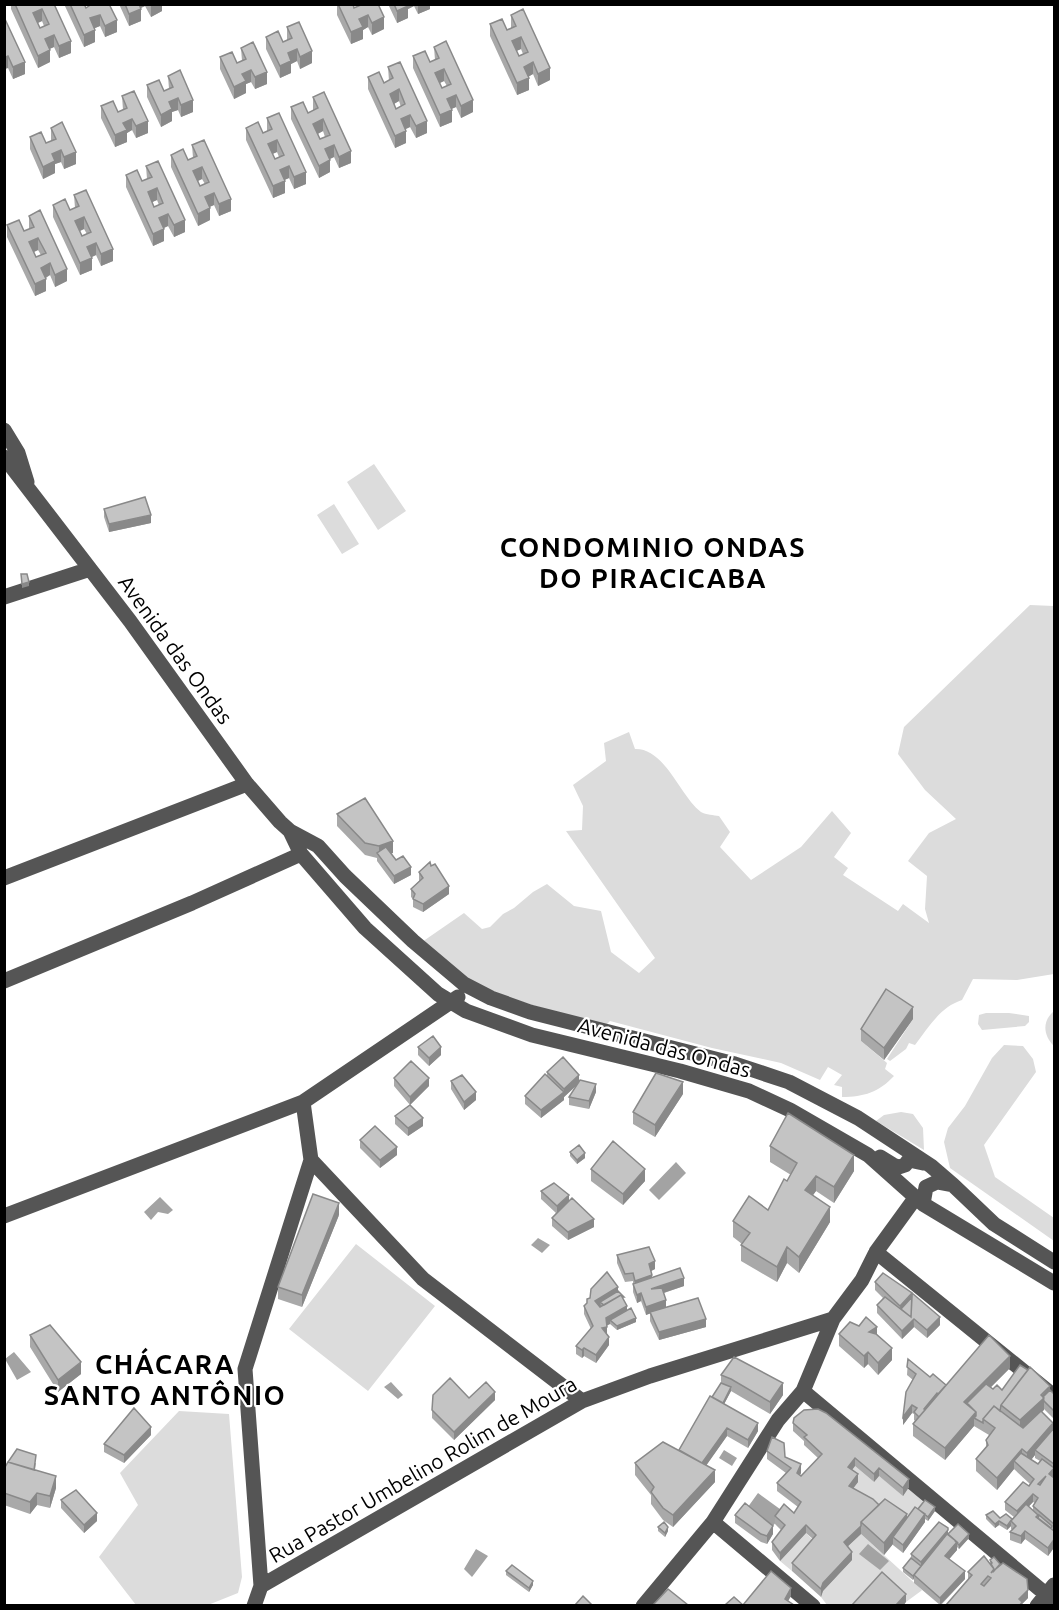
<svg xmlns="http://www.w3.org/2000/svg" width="1059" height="1610" font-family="Ubuntu,sans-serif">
<rect width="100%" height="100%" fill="#fff"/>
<path fill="#dcdcdc" d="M 374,464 L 406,511 L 378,530 L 347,482 Z
M 334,504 L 359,544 L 342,554 L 317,515 Z
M 1030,605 L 1054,606 L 1054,974 L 1017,980 L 973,979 L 962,1000 C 940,1007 928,1028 915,1045 L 909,1043 L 906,1049 L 890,1061 L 887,1059 L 913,1019 L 861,1041 L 887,1063 L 885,1069 L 894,1076 C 879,1092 864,1097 842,1097 L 842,1087 L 834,1085 L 842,1075 L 828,1067 L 820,1080 L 781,1063 L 712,1048 L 610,1021 L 604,1027 L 500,995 L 468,980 L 422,942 L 464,913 L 482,929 L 490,927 L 503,914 L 514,908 L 533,892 L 547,884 L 574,906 L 601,911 L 611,952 L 639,973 L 655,958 L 566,831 L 582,830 L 583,806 L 573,785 L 606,761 L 604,743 L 629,732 L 635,749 C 665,748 680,796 701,812 C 706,815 714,815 719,816 L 730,832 L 720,847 L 751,880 L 801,847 L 832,811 L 851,833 L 834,857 L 848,868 L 843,875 L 898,911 L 903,904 L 929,923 L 925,909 L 927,876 L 908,861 L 929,833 L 956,819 L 925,790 L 898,754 L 904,727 Z
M 1054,1011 L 1054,1046 C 1043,1035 1042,1021 1054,1011 Z
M 986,1013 L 1009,1013 L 1029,1016 L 1029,1022 L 1025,1026 L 982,1030 L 978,1024 L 979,1015 Z
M 1004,1045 L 1023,1046 L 1033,1059 L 1036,1072 L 984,1145 L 995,1177 L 1054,1218 L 1054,1241 L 950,1168 L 944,1142 L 948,1128 L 965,1106 L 992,1058 Z
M 901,1112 L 913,1114 L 923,1128 L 924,1150 L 876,1121 L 884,1115 Z
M 356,1244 L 435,1306 L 368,1391 L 289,1329 Z
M 179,1411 L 229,1414 L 242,1577 L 238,1593 L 208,1605 L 136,1605 L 99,1557 L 138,1505 L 120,1473 Z
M 855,1466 L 874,1482 L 879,1476 L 903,1495 L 909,1487 L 925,1504 L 907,1526 L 849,1494 L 848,1475 Z
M 806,1533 L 816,1543 L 792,1571 L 780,1561 Z
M 861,1534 L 922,1590 L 921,1591 L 906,1602 L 883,1580 L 859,1605 L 827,1605 L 821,1597 L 823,1591 L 852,1560 L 844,1550 Z"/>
<path fill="#a3a3a3" d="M 676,1162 L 686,1173 L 659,1200 L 649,1190 Z
M 160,1197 L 173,1210 L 168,1214 L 158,1212 L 151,1220 L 144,1212 Z
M 538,1238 L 550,1245 L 542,1253 L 531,1245 Z
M 14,1352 L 31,1372 L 17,1380 L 5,1359 Z
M 391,1382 L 403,1395 L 398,1399 L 384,1387 Z
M 724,1450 L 737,1458 L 732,1466 L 719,1458 Z
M 758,1493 L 784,1512 L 769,1531 L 745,1511 Z
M 868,1544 L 889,1561 L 880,1570 L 859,1554 Z
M 476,1549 L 488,1556 L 472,1577 L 464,1569 Z"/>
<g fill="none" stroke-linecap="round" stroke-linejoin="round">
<path stroke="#555" stroke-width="15" d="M 4,430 L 18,453 L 27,482
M 4,457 L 130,621 L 247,784 L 280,822 L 290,831 L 318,846 L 345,876 L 413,941 L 464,984 L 491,998 L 530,1012 L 735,1064 L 789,1082 L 858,1118 L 931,1166 L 953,1185 L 994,1224 L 1054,1262
M 4,597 L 90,569
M 290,831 L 301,854 L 365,928 L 438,994 L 466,1011 L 532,1035 L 680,1071 L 749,1091 L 790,1110 L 868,1155 L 923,1204 L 1054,1283
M 4,878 L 247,784
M 4,981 L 192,903 L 301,854
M 880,1157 L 893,1165 L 899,1167 L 905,1165 L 909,1160 L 923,1163
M 311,1160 L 423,1279 L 582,1401
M 923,1204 L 926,1187 L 937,1182 L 953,1185
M 4,1216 L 303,1102 L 458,997
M 876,1252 L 1054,1396
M 803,1391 L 1054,1601
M 713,1522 L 813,1606
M 261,1586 L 245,1369 L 311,1160 L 303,1102
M 254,1606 L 261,1586 L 582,1401 L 650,1376 L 833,1319
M 643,1606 L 713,1522 L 778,1420 L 803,1391 L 833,1319 L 862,1280 L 876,1252 L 916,1197
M 1037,1606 L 1054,1585"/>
</g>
<path fill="#a9a9a9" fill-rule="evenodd" d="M 11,4 L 54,4 L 71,53 L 59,58 L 54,47 L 49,49 L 50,62 L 38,68 L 11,9 ZM 42,21 L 44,26 L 40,28 L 38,23 Z
M 64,4 L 84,4 L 86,8 L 90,6 L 90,4 L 109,4 L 117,32 L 105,37 L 100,26 L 95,28 L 95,42 L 84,47 Z
M 119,4 L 162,4 L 162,11 L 151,17 L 145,6 L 141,8 L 141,21 L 129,26 Z
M 337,4 L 353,4 L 354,8 L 359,6 L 359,4 L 378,4 L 384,29 L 372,35 L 368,27 L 363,30 L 363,39 L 351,44 L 337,15 Z
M 388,4 L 430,4 L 430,9 L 418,14 L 414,6 L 408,9 L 408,18 L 397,23 Z
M 511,15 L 550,80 L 538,86 L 533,74 L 528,77 L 529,90 L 517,95 L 490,36 L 490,24 L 507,30 L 511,28 ZM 521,49 L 523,54 L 519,56 L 516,51 Z
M 4,17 L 25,74 L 13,79 L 8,68 L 4,69 Z
M 287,27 L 312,63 L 300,69 L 297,61 L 291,64 L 291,73 L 280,78 L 266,49 L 266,37 L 283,42 L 287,40 Z
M 434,47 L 473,112 L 461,118 L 456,107 L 451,109 L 452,122 L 440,127 L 413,68 L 413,56 L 430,62 L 435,60 ZM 444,81 L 447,86 L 442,88 L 440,83 Z
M 241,48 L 267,84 L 255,89 L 251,82 L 246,84 L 246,93 L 234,99 L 220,69 L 220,57 L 237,63 L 242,61 Z
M 388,67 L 427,133 L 416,138 L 410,127 L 406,129 L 406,143 L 395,148 L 368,89 L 368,77 L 384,83 L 389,81 ZM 399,101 L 401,107 L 396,109 L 394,104 Z
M 168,76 L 193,112 L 181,117 L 178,110 L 172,112 L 172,121 L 161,127 L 147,97 L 147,85 L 164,91 L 169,89 Z
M 122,96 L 148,133 L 136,138 L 132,130 L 127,133 L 127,142 L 115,147 L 101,118 L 101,106 L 118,112 L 123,110 Z
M 313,97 L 351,163 L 339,168 L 334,157 L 330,159 L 330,172 L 319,178 L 291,119 L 291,107 L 308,113 L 313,111 ZM 323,131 L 325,137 L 320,139 L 318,134 Z
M 267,118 L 306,184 L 294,189 L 289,178 L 284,180 L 285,193 L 273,198 L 246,140 L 246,128 L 263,133 L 267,131 ZM 277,152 L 279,157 L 275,159 L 272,154 Z
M 51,128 L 76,164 L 64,169 L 61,162 L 55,164 L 55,173 L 43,179 L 30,149 L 30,137 L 46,143 L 51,141 Z
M 192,145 L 231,211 L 219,216 L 214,205 L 209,207 L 210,220 L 198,226 L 171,167 L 171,155 L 188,160 L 193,158 ZM 202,179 L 205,184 L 200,186 L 198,181 Z
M 146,166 L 185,232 L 174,237 L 168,226 L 164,228 L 164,241 L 153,246 L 126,187 L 126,175 L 142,181 L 147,179 ZM 157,200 L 159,205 L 154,207 L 152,202 Z
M 74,195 L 113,261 L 101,266 L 96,255 L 92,257 L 92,270 L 80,275 L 53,217 L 53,205 L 70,210 L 75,208 ZM 84,229 L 87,234 L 82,236 L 80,231 Z
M 29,216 L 67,281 L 55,287 L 50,275 L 46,278 L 46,291 L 35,296 L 7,237 L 7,225 L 24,231 L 29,229 ZM 38,250 L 41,255 L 36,257 L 34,252 Z
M 104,509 L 151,523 L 109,532 L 104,517 Z
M 337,814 L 393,853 L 391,853 L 396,860 L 411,875 L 394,884 L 377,861 L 377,858 L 365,855 L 337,826 Z
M 431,866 L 449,894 L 423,912 L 413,907 L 413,899 L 411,897 L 411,889 L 419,881 L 419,872 Z
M 913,1019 L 884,1060 L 861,1041 L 861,1029 Z
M 418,1047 L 441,1055 L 429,1066 L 418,1055 Z
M 547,1072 L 579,1081 L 596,1092 L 589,1109 L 569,1105 L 569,1097 L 576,1086 L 564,1097 L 564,1096 L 564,1100 L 541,1118 L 525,1104 L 525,1096 L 547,1075 Z
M 394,1078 L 429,1086 L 410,1105 L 423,1126 L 408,1136 L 395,1124 L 395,1116 L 410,1105 L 394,1086 Z
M 451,1081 L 476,1100 L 464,1110 L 451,1089 Z
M 683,1094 L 655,1137 L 633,1124 L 633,1112 Z
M 360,1140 L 397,1155 L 380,1168 L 360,1148 Z
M 770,1146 L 854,1171 L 834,1203 L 816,1191 L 813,1195 L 830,1222 L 799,1273 L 787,1263 L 777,1282 L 741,1261 L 741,1245 L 742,1244 L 733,1237 L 733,1221 L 768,1210 L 791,1175 L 770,1162 Z
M 570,1152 L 585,1158 L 577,1164 L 570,1156 Z
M 591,1169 L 645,1181 L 623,1205 L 591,1181 Z
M 541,1191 L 569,1202 L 594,1227 L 568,1240 L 552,1226 L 552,1218 L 556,1213 L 541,1199 Z
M 339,1215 L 302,1307 L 278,1299 L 278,1287 Z
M 617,1255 L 655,1269 L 651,1271 L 652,1278 L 684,1286 L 664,1293 L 666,1308 L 706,1327 L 659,1340 L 650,1321 L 650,1313 L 646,1315 L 641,1301 L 637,1303 L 633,1292 L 633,1281 L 625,1282 L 617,1263 Z
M 875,1282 L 940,1325 L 927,1338 L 914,1327 L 902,1339 L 877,1313 L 877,1305 L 883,1298 L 875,1290 Z
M 618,1291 L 624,1300 L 627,1310 L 636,1322 L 617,1330 L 610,1324 L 607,1325 L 607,1334 L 609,1345 L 596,1363 L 584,1356 L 582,1358 L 576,1354 L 576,1346 L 591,1329 L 584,1314 L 584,1306 Z
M 839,1334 L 877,1335 L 892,1360 L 878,1375 L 868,1364 L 864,1368 L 839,1346 Z
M 30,1335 L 81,1374 L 58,1392 L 30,1347 Z
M 908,1359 L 930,1377 L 946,1385 L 1010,1368 L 990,1388 L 993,1389 L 1002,1390 L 1050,1390 L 1054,1394 L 1054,1419 L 1044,1409 L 1042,1412 L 1053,1430 L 1054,1428 L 1054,1472 L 1054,1471 L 1053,1477 L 1054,1478 L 1054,1550 L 1053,1549 L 1048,1556 L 1025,1539 L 1021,1544 L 1010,1540 L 1010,1532 L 1012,1530 L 1011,1529 L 1011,1526 L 1007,1530 L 999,1525 L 995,1528 L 986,1519 L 986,1515 L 1000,1518 L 1012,1519 L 1014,1517 L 1005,1510 L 1005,1502 L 1030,1484 L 1014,1469 L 997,1490 L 976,1471 L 976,1459 L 986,1447 L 986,1440 L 989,1435 L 974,1426 L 945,1460 L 913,1436 L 913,1424 L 915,1421 L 914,1420 L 914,1414 L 912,1413 L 903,1425 L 913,1380 L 907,1375 ZM 1035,1455 L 1035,1458 L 1040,1461 L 1038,1464 L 1031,1460 ZM 1033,1502 L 1035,1503 L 1033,1506 L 1033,1511 L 1028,1507 Z
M 721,1375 L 783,1395 L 770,1414 L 731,1391 L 724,1404 L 758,1431 L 748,1448 L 727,1436 L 706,1465 L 715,1482 L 673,1527 L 663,1520 L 651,1504 L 651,1495 L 635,1475 L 635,1463 L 679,1450 L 721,1383 Z
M 469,1398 L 495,1400 L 454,1440 L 432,1418 L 432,1410 Z
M 804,1410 L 909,1487 L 903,1496 L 879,1476 L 874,1482 L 855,1466 L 852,1470 L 858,1482 L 853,1488 L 879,1505 L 907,1518 L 918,1509 L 935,1511 L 928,1521 L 925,1519 L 925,1522 L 903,1553 L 893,1545 L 893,1544 L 884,1555 L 861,1534 L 848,1546 L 852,1560 L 823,1591 L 821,1597 L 792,1571 L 792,1563 L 813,1539 L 806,1533 L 780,1561 L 772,1550 L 772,1542 L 781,1530 L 775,1524 L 775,1516 L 794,1513 L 798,1507 L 777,1491 L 777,1483 L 786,1473 L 767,1459 L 767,1451 L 785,1457 L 801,1473 L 800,1475 L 801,1476 L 818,1458 L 804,1445 L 804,1441 L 793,1431 L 793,1423 Z
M 151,1435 L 124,1463 L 104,1452 L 104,1444 Z
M 36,1463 L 35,1470 L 56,1488 L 50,1508 L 37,1505 L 30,1514 L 4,1505 L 4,1469 Z
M 61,1500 L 97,1521 L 84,1533 L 61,1508 Z
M 735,1515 L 773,1534 L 767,1544 L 761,1542 L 735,1523 Z
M 658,1527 L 668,1531 L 665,1537 L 658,1531 Z
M 948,1528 L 948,1535 L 969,1538 L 959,1549 L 957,1547 L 957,1550 L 949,1559 L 965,1579 L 941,1605 L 940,1605 L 914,1583 L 914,1578 L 913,1580 L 903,1572 L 903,1568 L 911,1558 L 911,1554 Z
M 990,1560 L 1000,1566 L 1028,1598 L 1022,1604 L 1022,1605 L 968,1580 L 968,1572 L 990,1564 Z
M 506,1571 L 533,1585 L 529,1592 L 506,1575 Z"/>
<path fill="#898989" d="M 136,4 L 145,4 L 145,6 L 136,10 Z
M 162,4 L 162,11 L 151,17 L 151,5 Z
M 405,4 L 414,4 L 414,6 L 408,9 L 408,18 L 397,23 L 397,11 Z
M 418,4 L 430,4 L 430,9 L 418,14 Z
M 42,9 L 42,21 L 33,25 L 33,13 Z
M 141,9 L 141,21 L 129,26 L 129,14 Z
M 100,15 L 100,26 L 90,30 L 90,18 Z
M 368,15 L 368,27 L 363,30 L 363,39 L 351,44 L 351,32 L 359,19 Z
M 384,17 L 384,29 L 372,35 L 372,23 Z
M 117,20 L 117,32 L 105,37 L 105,26 Z
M 95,30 L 95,42 L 84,47 L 84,35 Z
M 54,35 L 54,47 L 45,51 L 45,39 Z
M 521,37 L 521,49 L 512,53 L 512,41 Z
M 71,41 L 71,53 L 59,58 L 59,46 Z
M 297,49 L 297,61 L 291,64 L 291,73 L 280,78 L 280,66 L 288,53 Z
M 50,50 L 50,62 L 38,68 L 38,56 Z
M 312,51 L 312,63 L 300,69 L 300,57 Z
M 8,56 L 8,68 L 4,69 L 4,58 Z
M 25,62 L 25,74 L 13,79 L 13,67 Z
M 533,62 L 533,74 L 524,79 L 524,67 Z
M 550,68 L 550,80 L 538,86 L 538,74 Z
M 444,69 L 444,81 L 435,85 L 435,73 Z
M 251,70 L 251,82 L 246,84 L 246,93 L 234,99 L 234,87 L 242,74 Z
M 267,72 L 267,84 L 255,89 L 255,77 Z
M 529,78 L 529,90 L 517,95 L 517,83 Z
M 399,89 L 399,101 L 390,106 L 390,94 Z
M 456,95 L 456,107 L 447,111 L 447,99 Z
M 178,98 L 178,110 L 172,112 L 172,121 L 161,127 L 161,115 L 169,102 Z
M 193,100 L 193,112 L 181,117 L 181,105 Z
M 473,100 L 473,112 L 461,118 L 461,106 Z
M 452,110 L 452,122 L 440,127 L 440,115 Z
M 410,115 L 410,127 L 401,131 L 401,119 Z
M 132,119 L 132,130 L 127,133 L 127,142 L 115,147 L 115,135 L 123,123 Z
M 323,119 L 323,131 L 313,136 L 313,124 Z
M 148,121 L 148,133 L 136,138 L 136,126 Z
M 427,121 L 427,133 L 416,138 L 416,126 Z
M 406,131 L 406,143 L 395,148 L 395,136 Z
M 277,140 L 277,152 L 268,156 L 268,144 Z
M 334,145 L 334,157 L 325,161 L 325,149 Z
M 61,150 L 61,162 L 55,164 L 55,173 L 43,179 L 43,167 L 52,154 Z
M 351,151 L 351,163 L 339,168 L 339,157 Z
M 76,152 L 76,164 L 64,169 L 64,157 Z
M 330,160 L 330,172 L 319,178 L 319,166 Z
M 289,166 L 289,178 L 280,182 L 280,170 Z
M 202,167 L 202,179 L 193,183 L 193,171 Z
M 306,172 L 306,184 L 294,189 L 294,177 Z
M 285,181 L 285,193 L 273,198 L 273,186 Z
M 157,188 L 157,200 L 148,204 L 148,192 Z
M 214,193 L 214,205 L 205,209 L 205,197 Z
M 231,199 L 231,211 L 219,216 L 219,204 Z
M 210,208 L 210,220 L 198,226 L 198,214 Z
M 168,214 L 168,226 L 159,230 L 159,218 Z
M 84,217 L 84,229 L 75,233 L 75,221 Z
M 185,220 L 185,232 L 174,237 L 174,225 Z
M 164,229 L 164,241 L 153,246 L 153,234 Z
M 38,238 L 38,250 L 29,254 L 29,242 Z
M 96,243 L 96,255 L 87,259 L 87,247 Z
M 113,249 L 113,261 L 101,266 L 101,254 Z
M 92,258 L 92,270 L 80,275 L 80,263 Z
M 50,263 L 50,275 L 41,280 L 41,268 Z
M 67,269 L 67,281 L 55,287 L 55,275 Z
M 46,279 L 46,291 L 35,296 L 35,284 Z
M 151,515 L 151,523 L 109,532 L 109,524 Z
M 29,582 L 29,586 L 22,588 L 22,584 Z
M 393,841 L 393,853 L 381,857 L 379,855 L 379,846 Z
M 411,867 L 411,875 L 394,884 L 394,876 Z
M 449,886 L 449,894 L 423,912 L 423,904 Z
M 913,1007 L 913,1019 L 884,1060 L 884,1048 Z
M 441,1047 L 441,1055 L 429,1066 L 429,1058 Z
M 579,1075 L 579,1083 L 564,1097 L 564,1089 Z
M 429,1078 L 429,1086 L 410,1105 L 410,1097 Z
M 683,1082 L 683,1094 L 655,1137 L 655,1125 Z
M 596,1084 L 596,1092 L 589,1109 L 589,1101 Z
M 476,1092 L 476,1100 L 464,1110 L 464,1102 Z
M 564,1092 L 564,1100 L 541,1118 L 541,1110 Z
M 423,1118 L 423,1126 L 408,1136 L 408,1128 Z
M 397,1147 L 397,1155 L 380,1168 L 380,1160 Z
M 585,1153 L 585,1158 L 577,1164 L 577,1160 Z
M 854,1155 L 854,1171 L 834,1203 L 834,1187 Z
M 645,1169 L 645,1181 L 623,1205 L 623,1194 Z
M 816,1176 L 816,1191 L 805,1206 L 805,1190 Z
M 569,1195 L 569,1203 L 557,1214 L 557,1206 Z
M 339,1203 L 339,1215 L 302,1307 L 302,1295 Z
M 830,1207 L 830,1222 L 799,1273 L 799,1257 Z
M 594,1219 L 594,1227 L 568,1240 L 568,1232 Z
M 787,1247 L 787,1263 L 777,1282 L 777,1267 Z
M 655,1261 L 655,1269 L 649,1272 L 649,1264 Z
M 652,1275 L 652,1283 L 635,1289 L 635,1281 Z
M 684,1278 L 684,1286 L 651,1297 L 651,1289 Z
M 618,1287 L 618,1295 L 600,1302 L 601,1306 L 595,1309 L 595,1301 Z
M 641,1293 L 641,1301 L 637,1303 L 637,1295 Z
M 912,1293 L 914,1327 L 902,1339 L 900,1306 Z
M 666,1300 L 666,1308 L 646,1315 L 646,1307 Z
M 627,1306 L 627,1314 L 610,1320 L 610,1324 L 606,1326 L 606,1318 Z
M 940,1317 L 940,1325 L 927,1338 L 927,1330 Z
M 636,1318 L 636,1322 L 617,1330 L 617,1326 Z
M 706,1319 L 706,1327 L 659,1340 L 659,1332 Z
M 607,1327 L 607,1335 L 602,1328 Z
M 877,1327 L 877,1339 L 869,1332 Z
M 609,1337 L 609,1345 L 596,1363 L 596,1355 Z
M 584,1348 L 584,1356 L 582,1358 L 582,1350 Z
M 892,1348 L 892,1360 L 878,1375 L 878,1363 Z
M 868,1352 L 868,1364 L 864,1368 L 864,1356 Z
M 1010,1356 L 1010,1368 L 969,1409 L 964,1402 Z
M 81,1362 L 81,1374 L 58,1392 L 58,1380 Z
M 783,1383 L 783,1395 L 770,1414 L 770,1402 Z
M 1050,1386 L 1050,1398 L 1044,1401 L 1044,1410 L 1020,1432 L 1020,1420 Z
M 731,1387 L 731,1391 L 721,1410 L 721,1406 Z
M 495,1392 L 495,1400 L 454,1440 L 454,1432 Z
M 937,1393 L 937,1401 L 927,1420 L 924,1409 Z
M 912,1405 L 912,1413 L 903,1425 L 903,1417 Z
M 976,1412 L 976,1419 L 974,1418 L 974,1426 L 945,1460 L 945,1448 Z
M 758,1423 L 758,1431 L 748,1448 L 748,1440 Z
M 1053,1423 L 1053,1435 L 1035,1450 L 1035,1455 L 1027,1465 L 1027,1453 Z
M 151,1427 L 151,1435 L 124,1463 L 124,1455 Z
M 727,1428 L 727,1436 L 701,1473 L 701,1465 Z
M 1022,1449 L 1022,1461 L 1014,1461 L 1014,1469 L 997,1490 L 997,1478 Z
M 855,1458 L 855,1466 L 848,1475 L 848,1467 Z
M 801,1464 L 801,1473 L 797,1481 L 797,1473 Z
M 879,1468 L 879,1476 L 874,1482 L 874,1474 Z
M 1054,1468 L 1054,1476 L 1049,1482 L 1049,1474 Z
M 715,1470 L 715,1482 L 673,1527 L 673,1515 Z
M 858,1474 L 858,1482 L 849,1494 L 849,1486 Z
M 56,1476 L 56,1488 L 50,1508 L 50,1496 Z
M 909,1479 L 909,1487 L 903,1496 L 903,1488 Z
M 37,1493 L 37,1505 L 30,1514 L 30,1502 Z
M 1033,1494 L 1033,1502 L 1017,1519 L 1017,1511 Z
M 935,1507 L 935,1511 L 928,1521 L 928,1517 Z
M 97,1513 L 97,1521 L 84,1533 L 84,1525 Z
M 907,1514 L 907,1526 L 893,1537 L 893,1544 L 884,1555 L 884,1543 Z
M 925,1514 L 925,1522 L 903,1553 L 903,1545 Z
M 999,1521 L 999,1525 L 995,1528 L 995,1524 Z
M 1011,1522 L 1011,1526 L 1007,1530 L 1007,1526 Z
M 806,1525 L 806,1533 L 780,1561 L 780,1553 Z
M 773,1526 L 773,1534 L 767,1544 L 767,1536 Z
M 861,1526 L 861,1534 L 844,1550 L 844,1542 Z
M 668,1527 L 668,1531 L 665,1537 L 665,1533 Z
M 948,1530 L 948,1539 L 914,1575 L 914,1578 L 913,1580 L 913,1576 L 921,1566 L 921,1562 Z
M 1025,1531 L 1025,1539 L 1021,1544 L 1021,1536 Z
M 969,1534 L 969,1538 L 959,1549 L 959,1545 Z
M 1053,1541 L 1053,1549 L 1048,1556 L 1048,1548 Z
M 957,1542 L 957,1550 L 945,1564 L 945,1556 Z
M 852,1552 L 852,1560 L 823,1591 L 821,1597 L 821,1589 L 823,1583 Z
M 965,1571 L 965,1579 L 940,1605 L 940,1598 Z
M 533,1581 L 533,1585 L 529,1592 L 529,1588 Z
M 791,1588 L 791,1596 L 786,1605 L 785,1599 Z
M 1028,1590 L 1028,1598 L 1022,1604 L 1022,1605 L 1019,1605 L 1019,1599 Z
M 906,1594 L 906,1602 L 904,1605 L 896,1605 Z"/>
<path fill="#c4c4c4" stroke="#898989" stroke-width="1.5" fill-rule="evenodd" d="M 15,4 L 54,4 L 71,41 L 59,46 L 54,35 L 45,39 L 50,50 L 38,56 ZM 42,9 L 49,24 L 40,28 L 33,13 Z
M 70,4 L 84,4 L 86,8 L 92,4 L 109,4 L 117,20 L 105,26 L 100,15 L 90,18 L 95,30 L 84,35 Z
M 125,4 L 139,4 L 141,9 L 129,14 Z
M 338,4 L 353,4 L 354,8 L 363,4 L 378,4 L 384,17 L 372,23 L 368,15 L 359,19 L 363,27 L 351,32 Z
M 394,4 L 408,4 L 408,6 L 397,11 Z
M 523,9 L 550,68 L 538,74 L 533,62 L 524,67 L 529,78 L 517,83 L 490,24 L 502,19 L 507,30 L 516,26 L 511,15 ZM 521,37 L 528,52 L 519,56 L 512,41 Z
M 4,17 L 25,62 L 13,67 L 8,56 L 4,58 Z
M 299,22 L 312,51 L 300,57 L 297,49 L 288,53 L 291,61 L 280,66 L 266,37 L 278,31 L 283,42 L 292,38 L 287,27 Z
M 446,41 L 473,100 L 461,106 L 456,95 L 447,99 L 452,110 L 440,115 L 413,56 L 425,51 L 430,62 L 439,58 L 434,47 ZM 444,69 L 451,84 L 442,88 L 435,73 Z
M 253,42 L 267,72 L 255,77 L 251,70 L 242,74 L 246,81 L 234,87 L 220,57 L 232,52 L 237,63 L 246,59 L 241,48 Z
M 400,62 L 427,121 L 416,126 L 410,115 L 401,119 L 406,131 L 395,136 L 368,77 L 379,72 L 384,83 L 393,78 L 388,67 ZM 399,89 L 405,104 L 396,109 L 390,94 Z
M 180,70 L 193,100 L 181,105 L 178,98 L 169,102 L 172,109 L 161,115 L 147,85 L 159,80 L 164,91 L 173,87 L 168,76 Z
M 134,91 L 148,121 L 136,126 L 132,119 L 123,123 L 127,130 L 115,135 L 101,106 L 113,101 L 118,112 L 127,108 L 122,96 Z
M 324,92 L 351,151 L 339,157 L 334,145 L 325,149 L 330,160 L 319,166 L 291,107 L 303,102 L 308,113 L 318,108 L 313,97 ZM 323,119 L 330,135 L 320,139 L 313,124 Z
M 279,113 L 306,172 L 294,177 L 289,166 L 280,170 L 285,181 L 273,186 L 246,128 L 258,122 L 263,133 L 272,129 L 267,118 ZM 277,140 L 284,155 L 275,159 L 268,144 Z
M 62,122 L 76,152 L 64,157 L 61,150 L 52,154 L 55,161 L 43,167 L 30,137 L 41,132 L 46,143 L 56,139 L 51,128 Z
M 204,140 L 231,199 L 219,204 L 214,193 L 205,197 L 210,208 L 198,214 L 171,155 L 183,149 L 188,160 L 197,156 L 192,145 ZM 202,167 L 209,182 L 200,186 L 193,171 Z
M 158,161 L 185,220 L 174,225 L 168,214 L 159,218 L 164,229 L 153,234 L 126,175 L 137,170 L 142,181 L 152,177 L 146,166 ZM 157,188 L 163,203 L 154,207 L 148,192 Z
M 86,190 L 113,249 L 101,254 L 96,243 L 87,247 L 92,258 L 80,263 L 53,205 L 65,199 L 70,210 L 79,206 L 74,195 ZM 84,217 L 91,232 L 82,236 L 75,221 Z
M 40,210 L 67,269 L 55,275 L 50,263 L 41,268 L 46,279 L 35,284 L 7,225 L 19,220 L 24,231 L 34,227 L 29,216 ZM 38,238 L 46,253 L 36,257 L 29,242 Z
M 145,497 L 151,515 L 109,524 L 104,509 Z
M 21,574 L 27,574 L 29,582 L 22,584 Z
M 365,798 L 393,841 L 379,846 L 365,843 L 337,814 Z
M 386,847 L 396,860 L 403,856 L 411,867 L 394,876 L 377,853 Z
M 430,862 L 431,866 L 435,864 L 449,886 L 423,904 L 413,899 L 415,894 L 411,889 L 423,878 L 419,872 Z
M 886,989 L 913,1007 L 884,1048 L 861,1029 Z
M 433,1036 L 441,1047 L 429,1058 L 418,1047 Z
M 563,1057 L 579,1075 L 564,1089 L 547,1072 Z
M 411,1061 L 429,1078 L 410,1097 L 394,1078 Z
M 656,1073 L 683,1082 L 655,1125 L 633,1112 Z
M 545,1074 L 564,1092 L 541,1110 L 525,1096 Z
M 462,1075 L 476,1092 L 464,1102 L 451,1081 Z
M 580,1080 L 596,1084 L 589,1101 L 569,1097 Z
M 410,1105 L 423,1118 L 408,1128 L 395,1116 Z
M 788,1113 L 854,1155 L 834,1187 L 816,1176 L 805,1190 L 830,1207 L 799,1257 L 787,1247 L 777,1267 L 741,1245 L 750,1233 L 733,1221 L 749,1196 L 768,1210 L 784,1179 L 787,1181 L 797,1163 L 770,1146 Z
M 375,1126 L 397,1147 L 380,1160 L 360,1140 Z
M 613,1141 L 645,1169 L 623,1194 L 591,1169 Z
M 579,1145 L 585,1153 L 577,1160 L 570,1152 Z
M 554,1183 L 569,1195 L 557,1206 L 541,1191 Z
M 313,1194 L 339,1203 L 302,1295 L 278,1287 Z
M 572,1198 L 594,1219 L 568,1232 L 552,1218 Z
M 649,1247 L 655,1261 L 649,1264 L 652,1275 L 635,1281 L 633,1273 L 625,1274 L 617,1255 Z
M 680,1268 L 684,1278 L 651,1289 L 662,1288 L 666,1300 L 646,1307 L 641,1293 L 637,1295 L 633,1284 Z
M 607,1272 L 618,1287 L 595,1301 L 600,1307 L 621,1295 L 627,1306 L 606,1318 L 607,1327 L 602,1328 L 609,1337 L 596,1355 L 584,1348 L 582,1350 L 576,1346 L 593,1326 L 584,1306 L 587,1303 L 587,1299 L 590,1298 L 591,1289 Z
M 883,1273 L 912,1293 L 900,1306 L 875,1282 Z
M 618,1291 L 624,1297 L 623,1297 L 621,1295 L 604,1305 L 600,1302 Z
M 912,1293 L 940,1317 L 927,1330 L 914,1319 L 902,1331 L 877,1305 L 885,1297 L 911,1317 Z
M 912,1297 L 911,1317 L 901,1309 Z
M 698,1298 L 706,1319 L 659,1332 L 650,1312 Z
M 631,1308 L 636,1318 L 617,1326 L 610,1320 Z
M 866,1317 L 877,1327 L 869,1332 L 876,1334 L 892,1348 L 878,1363 L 868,1352 L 864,1356 L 839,1334 L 850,1322 L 859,1326 Z
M 50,1325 L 81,1362 L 58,1380 L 30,1335 Z
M 989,1335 L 1010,1356 L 964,1402 L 976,1412 L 945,1448 L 913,1424 Z
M 734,1357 L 783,1383 L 770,1402 L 731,1379 L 721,1375 Z
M 908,1359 L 930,1377 L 933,1374 L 946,1385 L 938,1394 L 937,1393 L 924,1409 L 925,1410 L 919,1417 L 914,1412 L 917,1408 L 912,1405 L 903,1417 L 906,1392 L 916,1374 L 907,1367 Z
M 1020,1365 L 1028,1370 L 1001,1405 L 1000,1411 L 994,1406 L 983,1419 L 983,1423 L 974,1418 L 976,1416 L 976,1412 L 967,1403 L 986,1384 L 993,1389 L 997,1385 L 1002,1390 Z
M 1030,1367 L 1050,1386 L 1041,1395 L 1044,1398 L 1020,1420 L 1001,1405 Z
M 450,1378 L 469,1398 L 486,1382 L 495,1392 L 454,1432 L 432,1410 L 433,1395 Z
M 721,1383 L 731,1387 L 723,1403 L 712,1397 Z
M 1050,1390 L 1054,1394 L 1054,1411 L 1044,1401 L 1043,1397 Z
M 710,1396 L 758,1423 L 748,1440 L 727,1428 L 702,1463 L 679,1450 Z
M 994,1406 L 1023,1428 L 1041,1411 L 1053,1423 L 1027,1453 L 1022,1449 L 997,1478 L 976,1459 L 988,1445 L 986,1440 L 995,1428 L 983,1419 Z
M 134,1408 L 151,1427 L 124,1455 L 104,1444 Z
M 818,1409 L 826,1413 L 909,1479 L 903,1488 L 879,1468 L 874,1474 L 855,1458 L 848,1467 L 858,1474 L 849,1486 L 873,1499 L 879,1505 L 861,1522 L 861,1526 L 844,1542 L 852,1552 L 823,1583 L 821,1589 L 792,1563 L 816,1535 L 806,1525 L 780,1553 L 772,1542 L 785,1525 L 775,1516 L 784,1504 L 794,1513 L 801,1502 L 777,1483 L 791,1468 L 767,1451 L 772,1437 L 784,1443 L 785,1457 L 801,1464 L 797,1473 L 801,1476 L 822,1454 L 804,1437 L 807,1435 L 793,1423 L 794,1418 L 804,1410 Z
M 1054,1428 L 1054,1464 L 1035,1450 Z
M 663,1442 L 715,1470 L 673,1515 L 663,1508 L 651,1492 L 654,1487 L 635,1463 Z
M 17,1449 L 36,1455 L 34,1470 L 8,1462 Z
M 1021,1453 L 1038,1464 L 1042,1459 L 1054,1468 L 1049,1474 L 1054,1478 L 1054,1524 L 1033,1506 L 1038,1498 L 1033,1494 L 1017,1511 L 1005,1502 L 1023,1482 L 1029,1486 L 1034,1479 L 1014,1461 ZM 1046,1476 L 1040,1485 L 1038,1484 Z
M 8,1462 L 56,1476 L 50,1496 L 37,1493 L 30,1502 L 4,1493 L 4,1469 Z
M 76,1490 L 97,1513 L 84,1525 L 61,1500 Z
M 885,1499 L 907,1514 L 884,1543 L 861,1522 Z
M 925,1500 L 935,1507 L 928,1517 L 918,1509 Z
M 745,1503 L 773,1526 L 767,1536 L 761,1534 L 735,1515 Z
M 1026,1504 L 1038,1515 L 1036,1517 L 1054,1531 L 1054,1542 L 1053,1541 L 1048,1548 L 1025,1531 L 1021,1536 L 1010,1532 L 1016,1526 L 1011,1521 Z
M 915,1507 L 925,1514 L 903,1545 L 893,1537 Z
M 993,1511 L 1000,1518 L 1006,1514 L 1012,1519 L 1007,1526 L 999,1521 L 995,1524 L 986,1515 Z
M 1039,1515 L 1052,1526 L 1051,1528 L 1038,1518 Z
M 664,1522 L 668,1527 L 665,1533 L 658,1527 Z
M 939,1522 L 948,1528 L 948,1530 L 921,1562 L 911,1554 Z
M 958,1524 L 969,1534 L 959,1545 L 956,1542 L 957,1542 L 948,1534 Z
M 947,1534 L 957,1542 L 945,1556 L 965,1571 L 940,1598 L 914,1575 Z
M 984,1556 L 994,1569 L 991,1573 L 1003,1563 L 1027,1579 L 1028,1590 L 1019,1599 L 1022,1602 L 1020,1605 L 946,1605 L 972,1575 L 968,1572 ZM 988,1576 L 991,1578 L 984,1586 L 981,1584 Z
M 994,1557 L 1000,1564 L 994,1571 L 994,1569 L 991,1564 L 992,1563 L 990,1560 Z
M 911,1558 L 921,1566 L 913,1576 L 903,1568 Z
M 512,1565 L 533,1581 L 529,1588 L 506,1571 Z
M 771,1571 L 791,1588 L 785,1599 L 794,1605 L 725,1605 L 734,1597 L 743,1605 Z
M 882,1572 L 906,1594 L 896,1605 L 852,1605 Z
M 668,1589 L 688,1605 L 653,1605 Z
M 583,1596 L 592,1605 L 575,1605 Z"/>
<g text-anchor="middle" stroke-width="4.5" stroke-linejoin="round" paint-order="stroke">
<g font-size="21" fill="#000" stroke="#fff">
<text transform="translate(175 650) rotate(54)" y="7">Avenida das Ondas</text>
<text transform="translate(664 1048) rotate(15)" y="7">Avenida das Ondas</text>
<text transform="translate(423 1470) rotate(-30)" y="7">Rua Pastor Umbelino Rolim de Moura</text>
</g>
<g font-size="27" font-weight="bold" letter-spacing="1.5" fill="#000" stroke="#fff">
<text x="653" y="557">CONDOMINIO ONDAS<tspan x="653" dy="31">DO PIRACICABA</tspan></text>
<text x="165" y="1374">CHÁCARA<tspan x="165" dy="31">SANTO ANTÔNIO</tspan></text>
</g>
</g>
<rect width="1059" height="1610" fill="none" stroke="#000000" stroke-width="12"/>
</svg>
